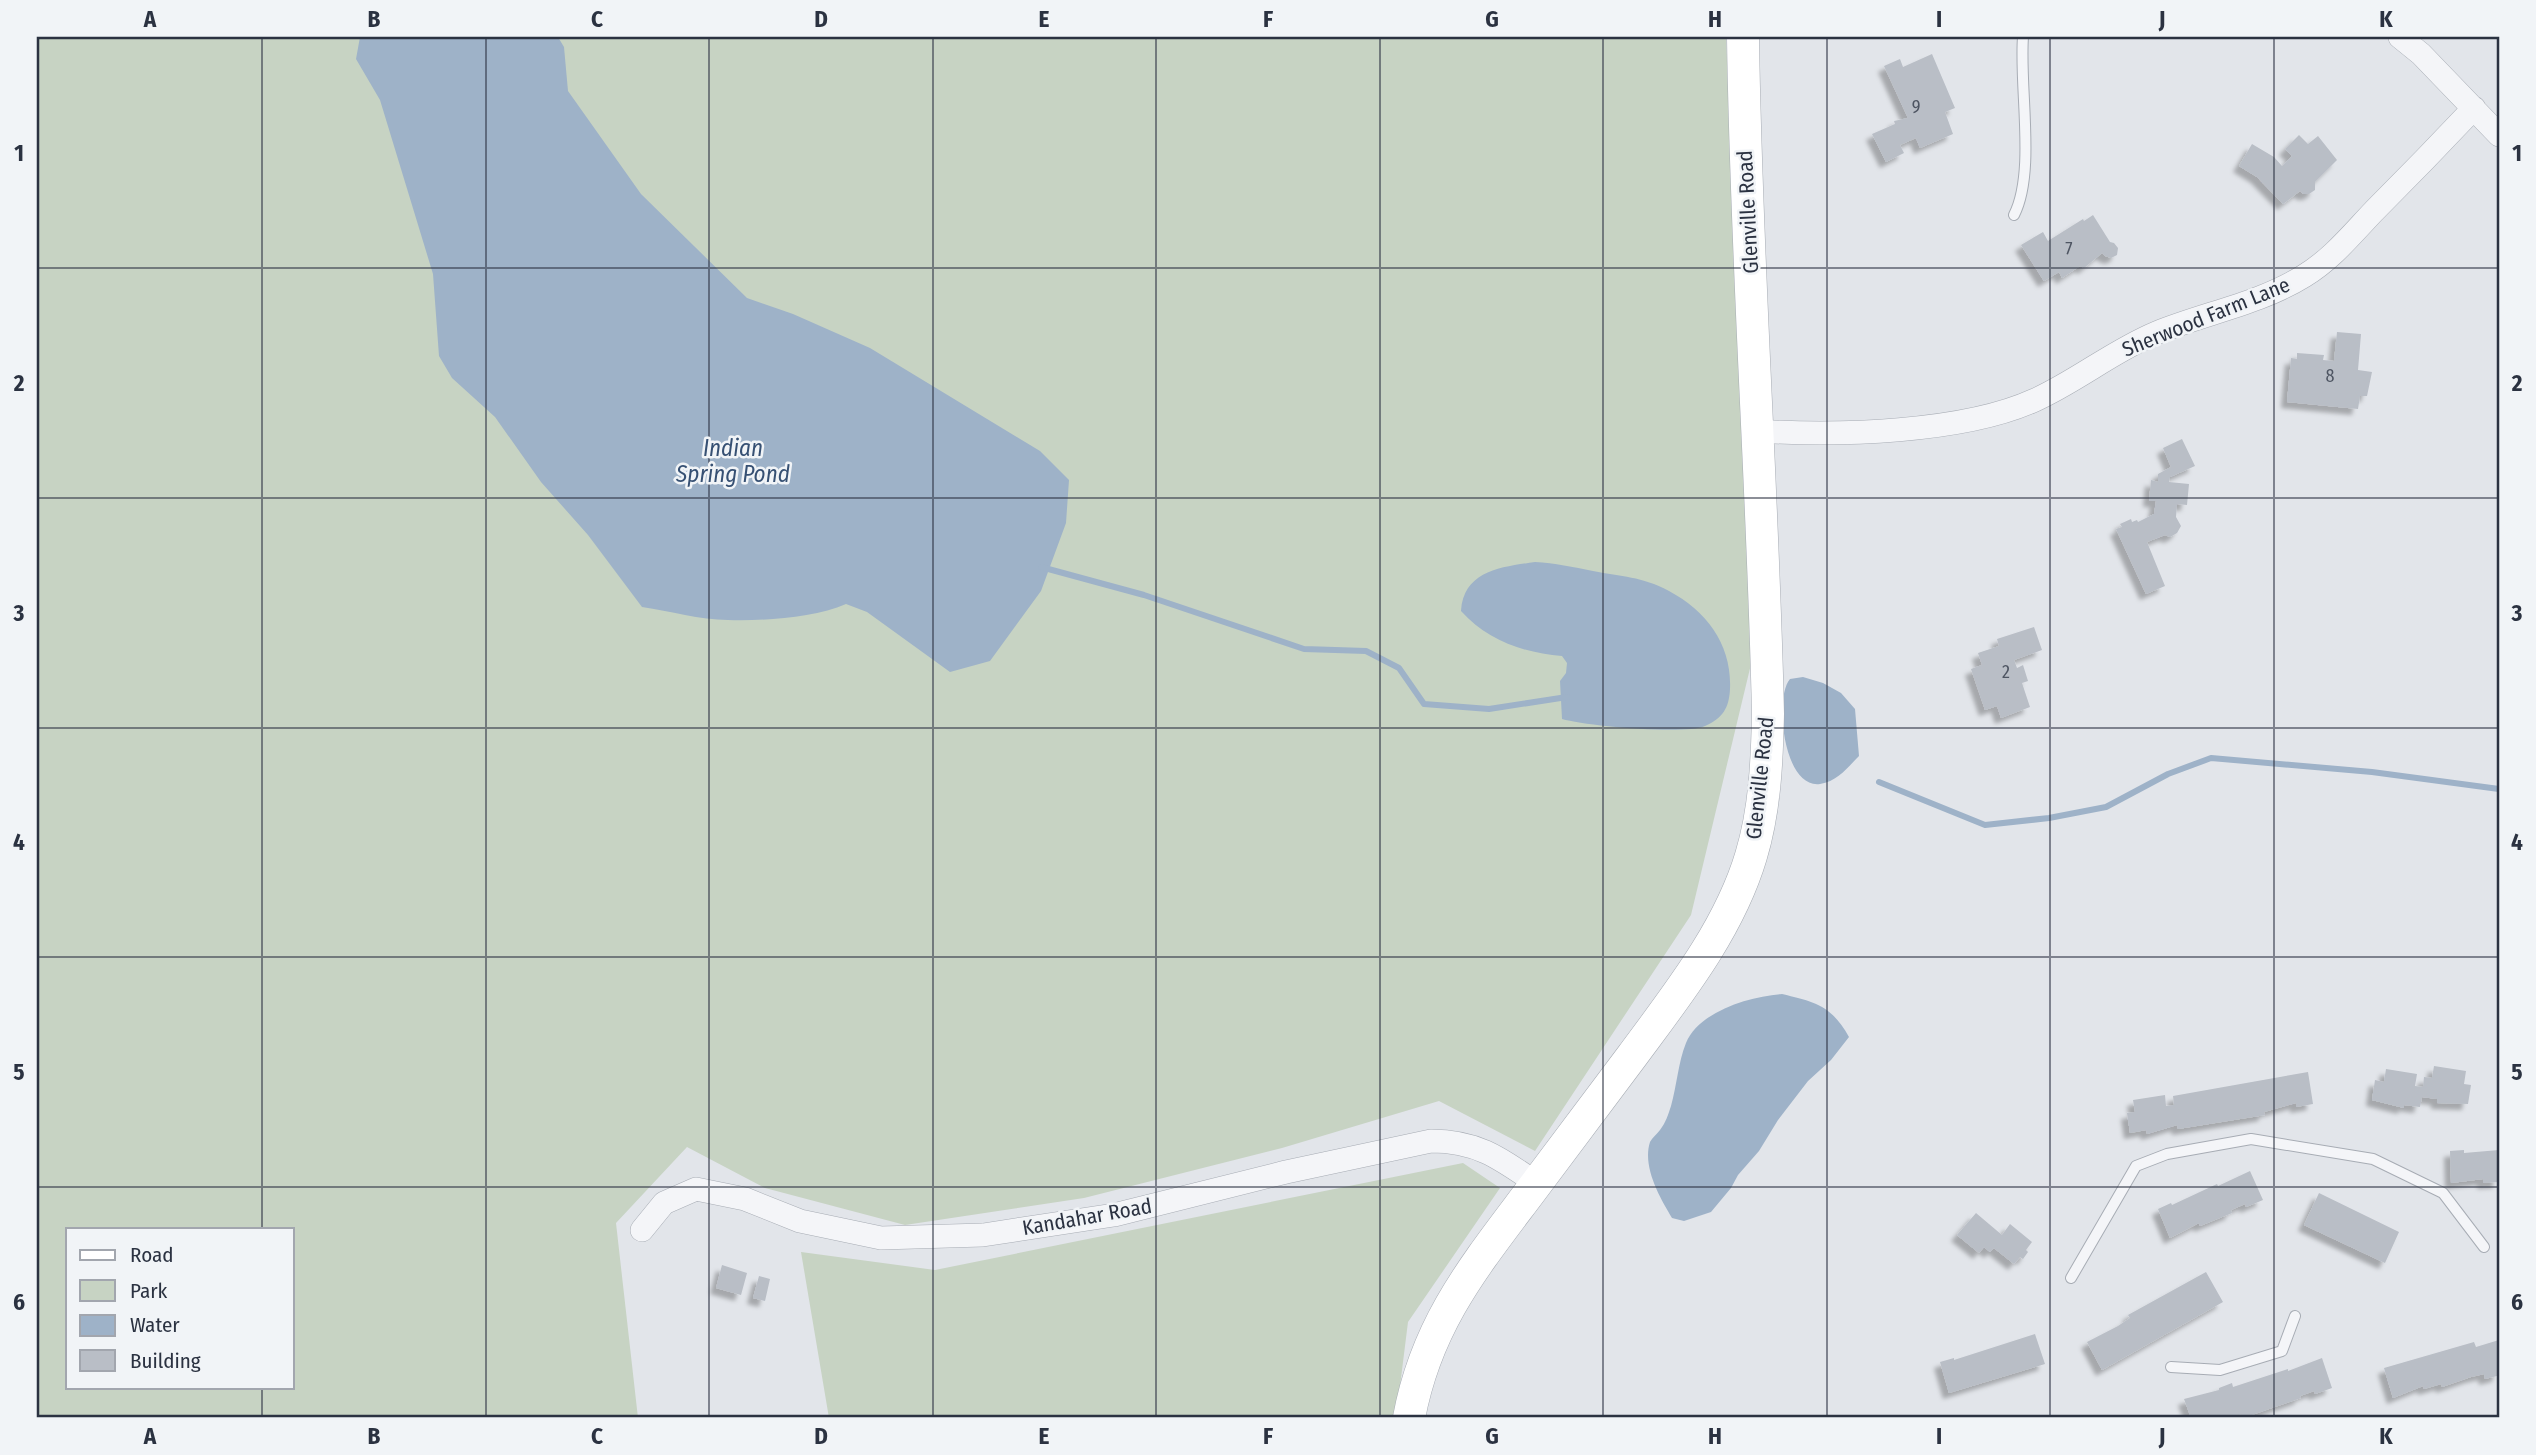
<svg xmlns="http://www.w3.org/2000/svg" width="2536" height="1455" font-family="'Fira Sans Condensed',sans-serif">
<defs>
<filter id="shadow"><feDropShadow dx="-6" dy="6" stdDeviation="2" flood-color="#0004"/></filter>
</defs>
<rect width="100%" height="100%" fill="#e2e5ea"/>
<path fill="#c7d3c3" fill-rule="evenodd" d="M 37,37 L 1726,37 L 1752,660 L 1691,915 L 1535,1151 L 1439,1101 L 1282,1148 L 1084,1198 L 905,1225 L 765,1188 L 687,1147 L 616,1223 L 638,1418 L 37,1418 ZM 68,1229 L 292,1229 L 292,1387 L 68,1387 Z
M 1463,1163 L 1500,1188 L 1408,1322 L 1396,1418 L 829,1418 L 801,1252 L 935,1270 Z"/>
<path fill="#9eb2c8" d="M 360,37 L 558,37 L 564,47 L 568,91 L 641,194 L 747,298 L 793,314 L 870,348 L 1040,451 L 1069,480 L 1066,523 L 1041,591 L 990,661 L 950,672 L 867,612 L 846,604 C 814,618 763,621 728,620 C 700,620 670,611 642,607 L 588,535 L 541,482 L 495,417 L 452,378 L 439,356 L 433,274 L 380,100 L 356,59 Z
M 1535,562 C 1555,563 1573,567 1593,571 C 1622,577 1641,576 1669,591 C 1708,612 1732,646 1730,689 C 1729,708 1723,718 1705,726 C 1685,735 1586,726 1562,719 L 1560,681 L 1566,673 L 1567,663 L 1562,656 C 1523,653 1487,640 1461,611 C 1464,570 1502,567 1535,562 Z
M 1803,677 L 1823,683 L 1841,693 L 1855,709 L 1859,756 C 1847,768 1838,781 1820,784 C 1783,789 1774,697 1790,679 Z
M 1782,994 C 1815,1002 1831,1005 1849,1037 L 1831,1060 L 1808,1081 L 1778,1120 L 1759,1151 L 1738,1175 L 1731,1188 L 1711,1212 L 1684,1221 L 1672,1218 C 1660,1198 1642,1167 1650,1142 C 1652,1138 1657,1134 1660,1130 C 1666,1122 1668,1115 1671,1106 C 1677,1085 1678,1063 1686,1043 C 1699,1011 1751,996 1782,994 Z"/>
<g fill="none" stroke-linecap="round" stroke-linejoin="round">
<path stroke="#9eb2c8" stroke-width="6" d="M 1041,567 L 1144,595 L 1304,649 L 1366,651 L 1399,668 L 1424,704 L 1489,709 L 1567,697
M 1879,782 L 1985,825 L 2049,818 L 2106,807 L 2168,774 L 2211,758 L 2372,772 L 2499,789"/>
</g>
<path fill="#b9bec6" filter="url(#shadow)" d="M 1932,54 L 1955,108 L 1945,112 L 1953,134 L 1920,148 L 1916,138 L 1900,145 L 1904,153 L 1886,162 L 1872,134 L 1895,124 L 1894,121 L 1908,118 L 1884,66 L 1900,59 L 1903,67 Z
M 2299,135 L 2308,144 L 2318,136 L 2337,160 L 2315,182 L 2315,190 L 2309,194 L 2303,194 L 2300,191 L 2283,204 L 2257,177 L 2239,166 L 2252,144 L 2274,157 L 2282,166 L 2292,156 L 2285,149 Z
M 2093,215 L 2110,242 L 2114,243 L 2118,248 L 2117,255 L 2111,258 L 2105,256 L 2102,253 L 2084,268 L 2080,266 L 2062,278 L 2059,272 L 2044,281 L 2021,245 L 2043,232 L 2048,241 L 2083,219 L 2084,221 Z
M 2337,332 L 2361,334 L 2358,370 L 2372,372 L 2367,396 L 2360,396 L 2358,409 L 2287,402 L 2291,358 L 2297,359 L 2297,353 L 2324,355 L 2323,360 L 2334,361 Z
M 2182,439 L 2195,466 L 2170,477 L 2169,482 L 2189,484 L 2187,505 L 2177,504 L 2176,517 L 2181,526 L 2177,533 L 2170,537 L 2165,535 L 2147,542 L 2165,586 L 2146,594 L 2116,529 L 2122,527 L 2120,524 L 2131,519 L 2132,522 L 2137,520 L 2138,522 L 2154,514 L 2156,501 L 2149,501 L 2151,480 L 2158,482 L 2158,474 L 2171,467 L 2163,448 Z
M 2034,627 L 2042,650 L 2014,660 L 2017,668 L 2023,665 L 2028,681 L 2022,683 L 2030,707 L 2001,718 L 1997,706 L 1985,710 L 1971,669 L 1982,665 L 1978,653 L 1999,646 L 1997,639 Z
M 2434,1066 L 2466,1071 L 2464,1084 L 2471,1085 L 2468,1104 L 2437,1103 L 2437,1099 L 2422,1097 L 2420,1107 L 2404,1105 L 2404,1108 L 2372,1100 L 2375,1080 L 2384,1082 L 2386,1069 L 2417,1074 L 2415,1086 L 2423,1087 L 2424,1077 L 2432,1078 Z
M 2308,1072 L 2313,1104 L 2296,1107 L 2296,1103 L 2264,1112 L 2265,1115 L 2178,1129 L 2177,1125 L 2147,1134 L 2146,1130 L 2130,1133 L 2127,1113 L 2135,1112 L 2133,1100 L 2165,1095 L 2166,1106 L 2174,1105 L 2173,1096 Z
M 2464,1150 L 2464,1153 L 2499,1150 L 2499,1182 L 2483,1183 L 2483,1179 L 2451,1183 L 2450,1151 Z
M 2250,1171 L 2263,1200 L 2246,1207 L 2245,1204 L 2231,1210 L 2232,1213 L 2200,1226 L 2199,1223 L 2170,1238 L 2158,1209 L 2171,1203 L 2172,1205 L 2217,1184 L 2218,1186 Z
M 2319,1193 L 2399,1232 L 2385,1263 L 2304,1225 Z
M 1976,1213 L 2002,1235 L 2010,1224 L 2032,1242 L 2026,1250 L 2028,1252 L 2023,1259 L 2020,1257 L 2014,1264 L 1994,1248 L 1990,1252 L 1984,1247 L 1979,1253 L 1957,1235 Z
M 722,1265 L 747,1273 L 741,1295 L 716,1288 Z
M 2206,1272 L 2223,1302 L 2102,1370 L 2087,1342 L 2118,1326 L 2130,1318 L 2128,1315 Z
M 759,1276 L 770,1279 L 765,1301 L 753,1298 Z
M 2035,1334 L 2045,1364 L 1949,1393 L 1940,1362 L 1954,1358 L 1954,1360 Z
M 2499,1340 L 2499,1374 L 2497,1376 L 2485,1379 L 2484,1374 L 2471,1377 L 2442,1387 L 2441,1384 L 2424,1389 L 2423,1386 L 2393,1398 L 2384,1368 L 2474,1342 L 2476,1347 Z
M 2322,1358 L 2332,1388 L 2315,1394 L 2314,1391 L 2300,1396 L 2301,1398 L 2243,1418 L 2242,1414 L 2229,1418 L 2224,1416 L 2191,1418 L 2184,1399 L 2219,1390 L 2219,1388 L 2232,1383 L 2233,1387 L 2288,1369 L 2288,1371 Z"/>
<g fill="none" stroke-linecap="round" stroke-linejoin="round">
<g stroke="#a7acb4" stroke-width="12">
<path id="service" d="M 2014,215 C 2036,172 2019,88 2023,37
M 2071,1278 L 2136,1166 L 2167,1154 L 2251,1139 L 2373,1159 L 2443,1193 L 2484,1247
M 2171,1367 L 2220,1370 L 2282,1351 L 2295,1316"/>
</g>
<g stroke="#a7acb4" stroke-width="24">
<path id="minor" d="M 2400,37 L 2421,54 L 2499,135
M 1757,431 C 1837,436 1963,433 2035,400 C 2077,381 2113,351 2156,333 C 2205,313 2259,304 2304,276 C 2332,259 2352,234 2374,211 C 2408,177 2441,143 2474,108
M 642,1230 L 664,1203 L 696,1189 L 745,1199 L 800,1221 L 881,1238 L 983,1235 L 1114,1215 L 1286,1172 L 1431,1141 C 1477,1141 1500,1158 1536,1183"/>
</g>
<g stroke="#a7acb4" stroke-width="33">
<path id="secondary" d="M 1409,1418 C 1426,1326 1472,1269 1527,1196 C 1562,1149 1597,1102 1632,1056 C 1677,995 1729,930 1751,856 C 1765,810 1767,761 1768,714 C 1763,488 1746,263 1743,37"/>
</g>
<use href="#service" stroke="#f4f5f8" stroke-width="10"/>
<use href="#minor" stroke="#f4f5f8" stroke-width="23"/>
<use href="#secondary" stroke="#fff" stroke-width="32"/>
</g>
<path fill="none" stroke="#2b3241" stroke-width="2" stroke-opacity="0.55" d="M 262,37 L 262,1229M 486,37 L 486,1418M 709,37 L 709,1418M 933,37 L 933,1418M 1156,37 L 1156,1418M 1380,37 L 1380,1418M 1603,37 L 1603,1418M 1827,37 L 1827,1418M 2050,37 L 2050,1418M 2274,37 L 2274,1418M 37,268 L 2499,268M 37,498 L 2499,498M 37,728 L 2499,728M 37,957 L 2499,957M 37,1187 L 2499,1187M 262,1387 L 262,1418"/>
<g text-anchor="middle" stroke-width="5" stroke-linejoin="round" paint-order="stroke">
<g font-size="18" fill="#4e5562">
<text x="1916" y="113">9</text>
<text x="2069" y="255">7</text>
<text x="2330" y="382">8</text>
<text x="2006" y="678">2</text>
</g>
<g font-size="21" fill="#2b3241" stroke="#f1f4f7">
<text transform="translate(1748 212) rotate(-93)" y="7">Glenville Road</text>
<text transform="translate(2206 317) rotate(-22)" y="7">Sherwood Farm Lane</text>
<text transform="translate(1760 778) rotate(-84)" y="7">Glenville Road</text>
<text transform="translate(1087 1217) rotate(-10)" y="7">Kandahar Road</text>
</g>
<g font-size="23" font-style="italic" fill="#365073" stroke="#f1f4f7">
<text x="733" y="456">Indian<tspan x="733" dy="26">Spring Pond</tspan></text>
</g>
</g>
<rect width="2536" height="1455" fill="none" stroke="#f1f4f7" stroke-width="77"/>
<rect x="66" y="1228" width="228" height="161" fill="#f1f4f7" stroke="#a2a6ae" stroke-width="2"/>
<rect x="80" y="1250" width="35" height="10" fill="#ffffff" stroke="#a2a6ae" stroke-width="2"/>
<text x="130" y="1262" font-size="21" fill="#2b3241">Road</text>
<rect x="80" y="1280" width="35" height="21" fill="#c7d3c3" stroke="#a2a6ae" stroke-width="2"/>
<text x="130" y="1298" font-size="21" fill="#2b3241">Park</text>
<rect x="80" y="1315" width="35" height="21" fill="#9eb2c8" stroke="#a2a6ae" stroke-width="2"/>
<text x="130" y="1332" font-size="21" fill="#2b3241">Water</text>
<rect x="80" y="1350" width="35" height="21" fill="#b9bec6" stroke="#a2a6ae" stroke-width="2"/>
<text x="130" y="1368" font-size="21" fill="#2b3241">Building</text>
<rect x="38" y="38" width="2460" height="1378" fill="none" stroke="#2b3241" stroke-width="2.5"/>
<g font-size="23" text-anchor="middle" font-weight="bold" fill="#2b3241">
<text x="150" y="27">A</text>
<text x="374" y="27">B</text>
<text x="597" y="27">C</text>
<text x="821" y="27">D</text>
<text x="1044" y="27">E</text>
<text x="1268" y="27">F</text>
<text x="1492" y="27">G</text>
<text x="1715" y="27">H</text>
<text x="1939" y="27">I</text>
<text x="2162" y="27">J</text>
<text x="2386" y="27">K</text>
<text x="19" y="161">1</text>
<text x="2517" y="161">1</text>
<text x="19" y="391">2</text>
<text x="2517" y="391">2</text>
<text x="19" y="621">3</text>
<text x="2517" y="621">3</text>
<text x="19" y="850">4</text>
<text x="2517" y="850">4</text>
<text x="19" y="1080">5</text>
<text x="2517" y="1080">5</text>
<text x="19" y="1310">6</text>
<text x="2517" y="1310">6</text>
<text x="150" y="1444">A</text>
<text x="374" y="1444">B</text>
<text x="597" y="1444">C</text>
<text x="821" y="1444">D</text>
<text x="1044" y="1444">E</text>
<text x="1268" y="1444">F</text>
<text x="1492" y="1444">G</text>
<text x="1715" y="1444">H</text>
<text x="1939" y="1444">I</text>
<text x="2162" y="1444">J</text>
<text x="2386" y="1444">K</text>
</g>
</svg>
